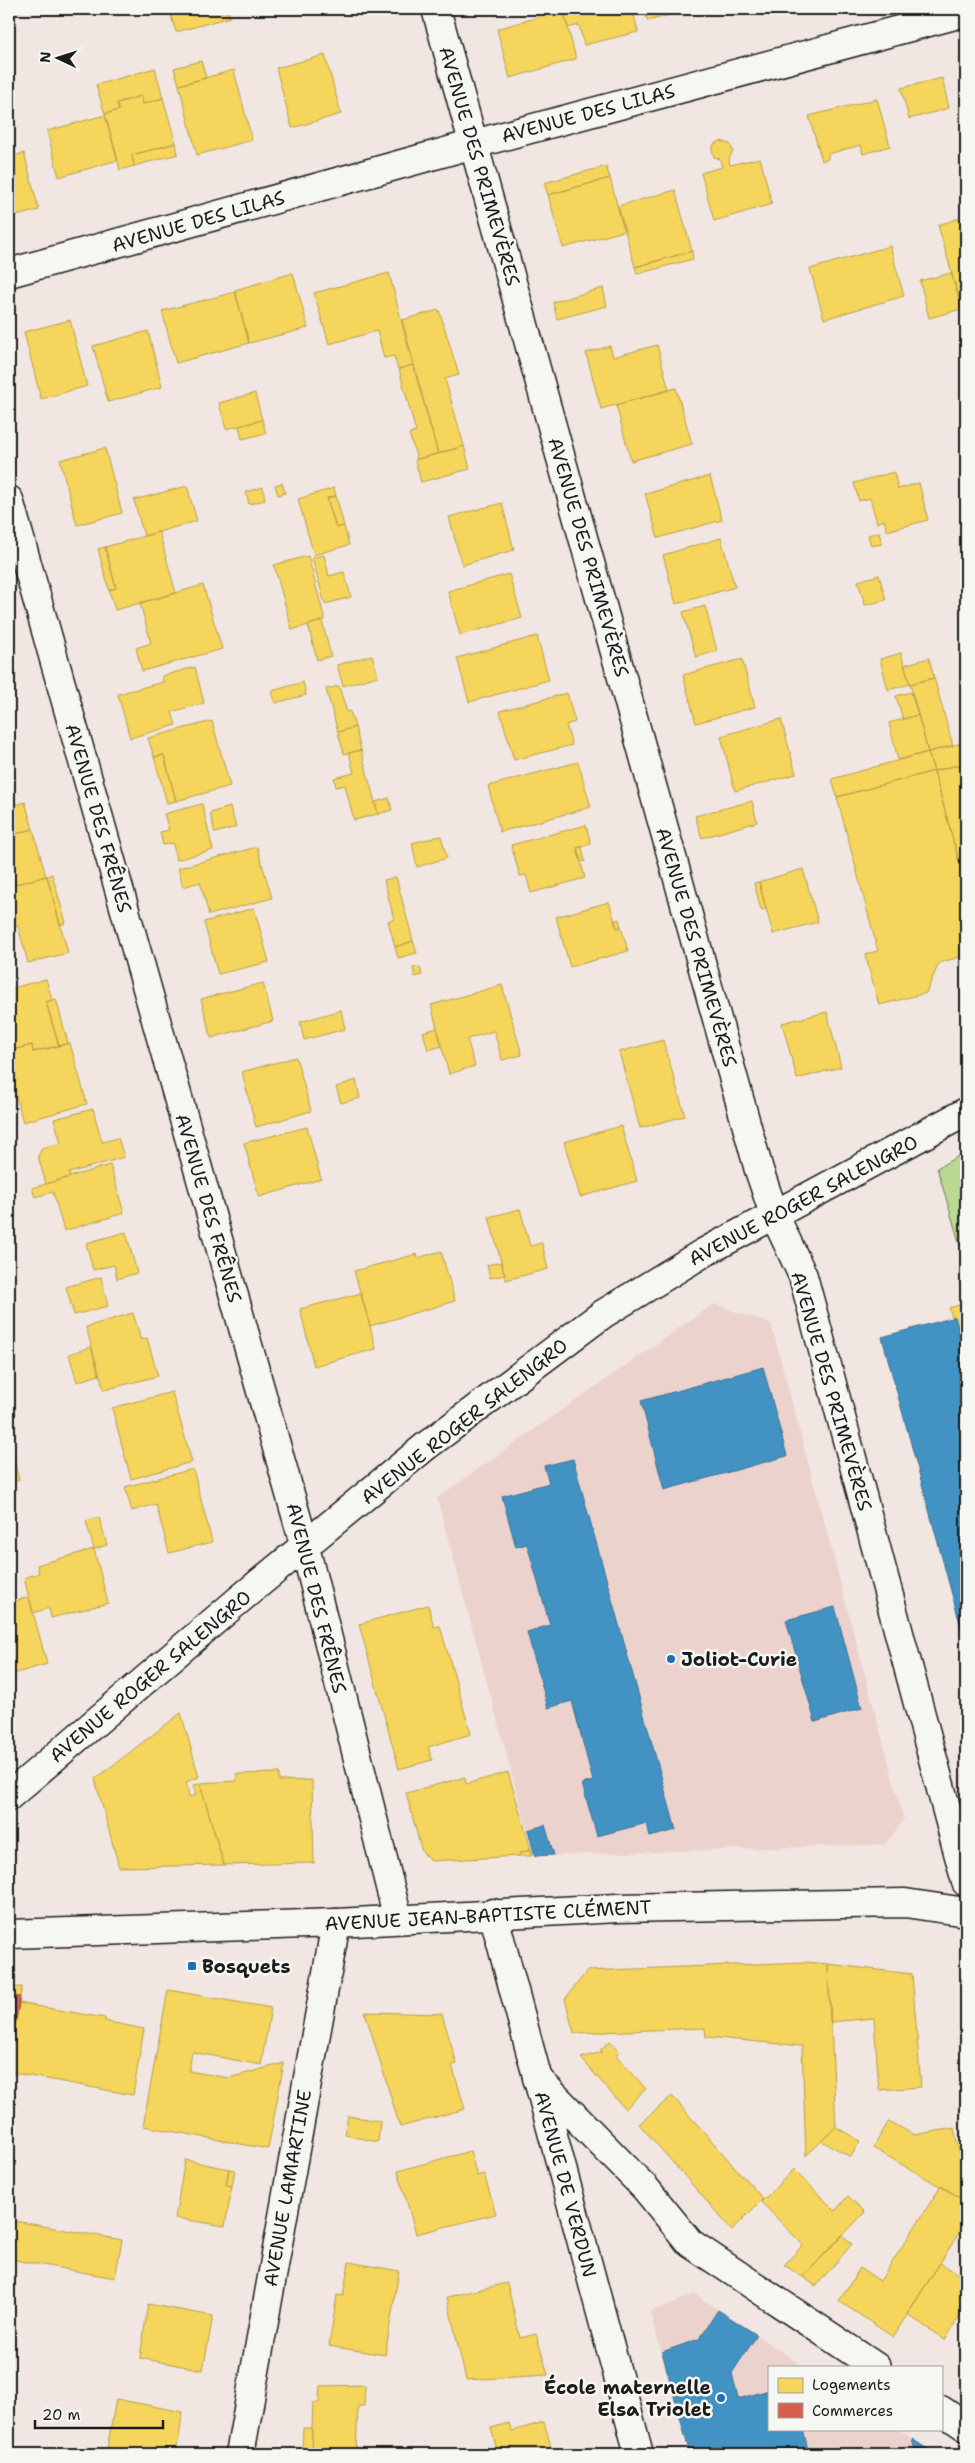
<svg xmlns="http://www.w3.org/2000/svg" width="975" height="2463" font-family="'Shantell Sans',sans-serif">
<rect width="100%" height="100%" fill="#f1e6e1"/>
<filter id="ink" filterUnits="userSpaceOnUse"><feTurbulence type="fractalNoise" baseFrequency=".02" numOctaves="2"/><feDisplacementMap in="SourceGraphic" scale="10" xChannelSelector="R" yChannelSelector="G"/><feConvolveMatrix kernelMatrix="1 2 1 2 8 2 1 2 1" color-interpolation-filters="sRGB"/></filter>
<g filter="url(#ink)">
<path fill="#ecd2cc" d="M 713,1304 L 771,1324 L 904,1820 L 885,1844 L 534,1856 L 437,1498 Z
M 695,2294 L 804,2367 L 769,2367 L 769,2429 L 897,2429 L 935,2454 L 690,2454 L 650,2312 Z"/>
<path fill="#bada93" stroke="#6b7b58" d="M 966,1152 L 966,1243 L 960,1245 L 937,1168 Z"/>
<path fill="#f6d55c" stroke="#b59e49" d="M 9,9 L 20,9 L 21,11 L 9,15 Z
M 169,9 L 227,9 L 230,17 L 176,32 Z
M 537,9 L 563,9 L 576,59 L 510,78 L 497,29 L 539,17 Z
M 563,9 L 640,9 L 633,11 L 638,32 L 584,45 L 579,25 L 568,28 Z
M 644,9 L 672,9 L 674,14 L 648,21 Z
M 325,55 L 341,114 L 292,128 L 276,68 Z
M 201,61 L 206,78 L 179,85 L 174,68 Z
M 155,68 L 163,98 L 143,104 L 141,96 L 117,103 L 119,110 L 105,114 L 96,85 Z
M 234,70 L 252,140 L 197,155 L 179,85 Z
M 942,78 L 949,108 L 909,119 L 901,88 Z
M 141,96 L 143,104 L 163,98 L 176,143 L 132,155 L 134,166 L 120,170 L 105,114 L 119,110 L 117,103 Z
M 877,99 L 890,146 L 863,154 L 861,145 L 828,154 L 828,159 L 822,161 L 809,116 Z
M 105,115 L 118,160 L 59,177 L 47,131 Z
M 721,141 L 730,144 L 733,151 L 729,159 L 730,165 L 760,158 L 772,204 L 714,221 L 701,173 L 722,167 L 720,159 L 714,157 L 712,150 L 714,144 Z
M 176,143 L 178,154 L 134,166 L 132,155 Z
M 24,153 L 39,210 L 9,218 L 9,157 Z
M 606,166 L 610,178 L 548,195 L 544,183 Z
M 610,178 L 624,231 L 563,248 L 548,195 Z
M 675,190 L 692,251 L 635,267 L 618,206 Z
M 966,216 L 966,308 L 962,309 L 938,225 Z
M 890,246 L 904,296 L 824,319 L 810,269 Z
M 692,251 L 693,259 L 637,274 L 635,267 Z
M 293,273 L 308,328 L 249,343 L 235,290 Z
M 389,273 L 413,365 L 398,369 L 394,356 L 384,358 L 377,331 L 329,344 L 314,293 Z
M 951,273 L 962,309 L 929,318 L 920,281 Z
M 603,288 L 607,306 L 557,319 L 553,302 Z
M 235,292 L 249,343 L 176,363 L 162,311 Z
M 439,310 L 459,375 L 445,379 L 464,446 L 438,454 L 402,320 Z
M 70,320 L 87,386 L 41,399 L 24,332 Z
M 148,331 L 162,387 L 108,402 L 93,346 Z
M 657,345 L 669,390 L 601,409 L 586,353 L 610,346 L 613,357 Z
M 413,365 L 438,454 L 417,459 L 409,434 L 416,432 L 399,369 Z
M 676,388 L 692,444 L 631,461 L 616,405 Z
M 255,393 L 262,420 L 226,429 L 219,403 Z
M 262,420 L 266,433 L 242,439 L 239,426 Z
M 464,446 L 470,469 L 421,482 L 415,460 Z
M 105,448 L 122,513 L 77,525 L 60,460 Z
M 894,472 L 898,489 L 919,483 L 928,520 L 887,531 L 884,520 L 877,523 L 870,498 L 859,501 L 854,483 Z
M 710,476 L 722,520 L 658,538 L 645,494 Z
M 282,483 L 285,493 L 278,495 L 275,485 Z
M 187,486 L 197,521 L 144,536 L 134,500 Z
M 263,487 L 265,500 L 249,504 L 246,492 Z
M 334,488 L 336,496 L 327,498 L 336,528 L 344,526 L 349,545 L 314,555 L 298,499 Z
M 336,496 L 344,526 L 336,528 L 327,498 Z
M 502,503 L 514,550 L 462,565 L 449,517 Z
M 159,532 L 176,593 L 115,610 L 109,590 L 116,588 L 105,547 Z
M 879,532 L 882,544 L 871,546 L 868,535 Z
M 721,538 L 735,587 L 676,604 L 663,555 Z
M 105,547 L 116,588 L 109,590 L 98,549 Z
M 324,555 L 329,576 L 344,572 L 351,597 L 325,604 L 312,558 Z
M 308,556 L 325,620 L 292,630 L 274,565 Z
M 509,574 L 522,618 L 460,635 L 448,591 Z
M 879,575 L 886,600 L 865,605 L 858,581 Z
M 203,585 L 222,649 L 142,671 L 136,648 L 151,643 L 140,603 Z
M 705,606 L 717,651 L 696,657 L 683,612 Z
M 322,621 L 331,656 L 317,660 L 308,625 Z
M 537,636 L 549,680 L 469,702 L 457,658 Z
M 901,653 L 910,684 L 888,690 L 880,659 Z
M 372,655 L 378,676 L 343,686 L 337,665 Z
M 929,658 L 934,678 L 910,684 L 904,665 Z
M 742,659 L 755,707 L 696,723 L 683,675 Z
M 195,667 L 204,703 L 172,712 L 176,725 L 130,738 L 118,694 L 163,682 L 162,676 Z
M 934,678 L 953,746 L 928,752 L 910,684 Z
M 303,682 L 306,695 L 275,703 L 272,691 Z
M 339,686 L 347,712 L 350,711 L 355,727 L 338,732 L 326,689 Z
M 911,692 L 918,715 L 903,719 L 896,696 Z
M 567,693 L 575,722 L 566,725 L 572,745 L 514,760 L 500,711 Z
M 918,715 L 928,752 L 898,760 L 889,723 Z
M 781,719 L 796,774 L 735,791 L 721,736 Z
M 212,721 L 230,786 L 176,801 L 164,755 L 154,757 L 148,738 Z
M 355,727 L 361,750 L 344,754 L 338,732 Z
M 966,742 L 966,763 L 934,771 L 928,752 Z
M 361,750 L 378,814 L 354,820 L 345,785 L 336,787 L 334,778 L 354,773 L 349,753 Z
M 928,752 L 934,771 L 837,797 L 832,779 Z
M 164,755 L 176,801 L 167,803 L 154,757 Z
M 578,762 L 591,807 L 500,832 L 488,786 Z
M 966,763 L 966,887 L 934,771 Z
M 934,771 L 966,887 L 966,955 L 939,963 L 926,993 L 879,1005 L 865,954 L 878,951 L 837,797 Z
M 9,779 L 16,805 L 25,802 L 33,829 L 9,836 Z
M 389,798 L 392,810 L 378,814 L 375,802 Z
M 752,801 L 757,822 L 702,838 L 695,816 Z
M 202,804 L 213,850 L 176,860 L 173,843 L 163,845 L 160,832 L 169,830 L 164,814 Z
M 230,807 L 236,827 L 215,833 L 210,813 Z
M 586,825 L 591,844 L 577,848 L 585,878 L 531,893 L 526,875 L 520,876 L 511,845 Z
M 33,829 L 46,876 L 9,886 L 9,836 Z
M 441,836 L 447,858 L 417,867 L 412,843 Z
M 257,847 L 272,898 L 209,915 L 200,882 L 183,887 L 178,868 Z
M 582,847 L 585,861 L 581,862 L 577,848 Z
M 803,869 L 818,922 L 773,934 L 759,882 Z
M 52,874 L 66,923 L 60,925 L 47,876 Z
M 47,876 L 68,953 L 28,963 L 18,926 L 9,928 L 9,886 Z
M 396,877 L 413,941 L 395,947 L 388,921 L 394,919 L 384,880 Z
M 759,882 L 766,909 L 761,910 L 754,883 Z
M 609,902 L 617,928 L 621,927 L 628,951 L 570,967 L 556,917 Z
M 254,908 L 269,962 L 218,974 L 204,922 Z
M 619,919 L 621,927 L 617,928 L 614,921 Z
M 413,941 L 417,953 L 398,958 L 395,947 Z
M 420,967 L 422,975 L 415,977 L 413,968 Z
M 46,979 L 52,1000 L 46,1002 L 59,1046 L 33,1052 L 32,1045 L 9,1051 L 9,989 Z
M 263,983 L 273,1021 L 211,1038 L 201,999 Z
M 502,985 L 522,1055 L 502,1060 L 494,1031 L 467,1039 L 475,1066 L 449,1074 L 431,1005 Z
M 56,999 L 68,1043 L 59,1046 L 46,1002 Z
M 341,1010 L 345,1029 L 304,1040 L 300,1022 Z
M 827,1012 L 841,1067 L 797,1079 L 782,1023 Z
M 437,1028 L 442,1046 L 428,1050 L 423,1032 Z
M 663,1040 L 685,1116 L 640,1128 L 619,1052 Z
M 70,1043 L 87,1104 L 23,1122 L 9,1070 L 9,1051 L 32,1045 L 33,1052 Z
M 296,1057 L 311,1111 L 256,1127 L 242,1072 Z
M 356,1080 L 360,1098 L 341,1103 L 336,1087 Z
M 93,1109 L 102,1142 L 118,1138 L 124,1157 L 69,1173 L 70,1177 L 46,1184 L 38,1156 L 42,1148 L 61,1143 L 54,1119 Z
M 621,1126 L 637,1181 L 580,1197 L 564,1142 Z
M 307,1127 L 321,1179 L 259,1197 L 244,1143 Z
M 110,1165 L 124,1213 L 64,1231 L 53,1192 L 35,1197 L 32,1188 Z
M 520,1209 L 530,1246 L 542,1243 L 548,1269 L 506,1280 L 489,1217 Z
M 126,1232 L 137,1273 L 117,1279 L 114,1265 L 93,1270 L 86,1243 Z
M 441,1251 L 455,1301 L 370,1326 L 354,1271 L 417,1254 L 418,1258 Z
M 501,1262 L 505,1275 L 490,1278 L 487,1265 Z
M 101,1277 L 108,1306 L 74,1315 L 66,1287 Z
M 361,1293 L 376,1349 L 314,1366 L 300,1309 Z
M 966,1303 L 966,1356 L 955,1317 L 952,1317 L 949,1308 Z
M 133,1313 L 141,1340 L 147,1338 L 158,1376 L 104,1390 L 86,1327 Z
M 91,1347 L 99,1375 L 77,1382 L 69,1354 Z
M 172,1392 L 192,1462 L 131,1479 L 112,1408 Z
M 9,1441 L 19,1480 L 9,1482 Z
M 193,1469 L 212,1542 L 169,1553 L 156,1504 L 132,1511 L 125,1487 Z
M 99,1517 L 107,1545 L 94,1549 L 86,1521 Z
M 94,1549 L 108,1603 L 51,1618 L 49,1608 L 33,1613 L 24,1578 L 39,1573 L 37,1565 Z
M 29,1597 L 47,1664 L 9,1675 L 9,1603 Z
M 428,1605 L 434,1627 L 440,1626 L 471,1734 L 428,1747 L 432,1760 L 399,1769 L 359,1624 Z
M 181,1713 L 199,1777 L 186,1782 L 189,1797 L 196,1795 L 193,1785 L 200,1784 L 224,1865 L 119,1867 L 95,1779 Z
M 508,1772 L 533,1856 L 530,1850 L 520,1853 L 519,1856 L 431,1861 L 422,1852 L 406,1793 L 465,1777 L 466,1784 Z
M 279,1773 L 279,1781 L 312,1780 L 314,1863 L 224,1865 L 200,1783 L 237,1781 L 236,1774 Z
M 530,1850 L 531,1856 L 519,1856 L 520,1853 Z
M 805,1962 L 828,1964 L 836,2127 L 806,2156 L 802,2046 L 706,2037 L 705,2028 L 574,2033 L 565,1999 L 587,1971 Z
M 828,1964 L 912,1974 L 921,2087 L 879,2090 L 874,2018 L 830,2022 Z
M 22,1987 L 20,1997 L 9,1996 L 9,1988 Z
M 168,1990 L 271,2008 L 261,2065 L 192,2052 L 189,2071 L 229,2078 L 284,2063 L 268,2149 L 143,2126 Z
M 19,2003 L 105,2018 L 105,2021 L 144,2029 L 133,2095 L 9,2072 L 9,2061 Z
M 365,2012 L 442,2014 L 457,2064 L 452,2065 L 465,2109 L 400,2127 Z
M 610,2041 L 619,2051 L 616,2055 L 646,2089 L 625,2109 L 581,2058 L 602,2052 L 600,2050 Z
M 672,2096 L 763,2199 L 732,2230 L 639,2124 Z
M 348,2116 L 380,2121 L 378,2142 L 345,2135 Z
M 889,2121 L 914,2135 L 954,2128 L 966,2188 L 966,2201 L 873,2148 Z
M 836,2127 L 860,2141 L 851,2157 L 822,2141 Z
M 470,2151 L 477,2176 L 484,2174 L 496,2214 L 416,2234 L 398,2171 Z
M 185,2160 L 229,2169 L 226,2185 L 232,2186 L 225,2226 L 175,2218 Z
M 229,2169 L 235,2170 L 232,2186 L 226,2185 Z
M 794,2169 L 835,2211 L 848,2196 L 865,2212 L 803,2277 L 784,2265 L 803,2245 L 761,2202 Z
M 941,2186 L 966,2201 L 966,2222 L 893,2337 L 839,2301 L 860,2268 L 880,2281 Z
M 9,2220 L 122,2240 L 115,2278 L 9,2259 Z
M 842,2235 L 852,2244 L 816,2286 L 803,2277 Z
M 349,2262 L 399,2271 L 385,2355 L 329,2346 L 337,2295 L 343,2296 Z
M 940,2263 L 966,2279 L 966,2306 L 945,2340 L 907,2314 Z
M 507,2283 L 520,2338 L 536,2334 L 548,2375 L 466,2380 L 447,2297 Z
M 148,2304 L 213,2316 L 203,2370 L 140,2358 Z
M 365,2385 L 364,2406 L 358,2406 L 356,2454 L 311,2453 L 313,2403 L 319,2403 L 320,2386 Z
M 116,2399 L 183,2412 L 176,2454 L 136,2454 L 107,2449 Z
M 544,2422 L 553,2454 L 498,2454 L 491,2428 L 509,2423 L 512,2431 Z
M 303,2428 L 312,2428 L 311,2453 L 302,2452 Z"/>
<path fill="#d6604d" stroke="#9e4c3e" d="M 9,1996 L 20,1997 L 9,2061 Z"/>
<path fill="#4393c3" stroke="#376f91" d="M 955,1317 L 966,1356 L 966,1646 L 882,1337 Z
M 763,1367 L 787,1456 L 664,1490 L 641,1401 Z
M 573,1459 L 676,1830 L 650,1837 L 647,1823 L 597,1836 L 582,1784 L 593,1781 L 572,1701 L 548,1708 L 527,1632 L 550,1625 L 527,1544 L 516,1547 L 502,1496 L 549,1483 L 544,1466 Z
M 835,1607 L 862,1708 L 815,1722 L 786,1620 Z
M 545,1825 L 554,1855 L 535,1856 L 528,1830 Z
M 718,2310 L 757,2335 L 732,2373 L 738,2399 L 769,2390 L 769,2429 L 803,2429 L 809,2454 L 690,2454 L 662,2352 L 699,2339 Z
M 912,2439 L 935,2454 L 916,2454 Z"/>
<g fill="none" stroke-linecap="round" stroke-linejoin="round">
<g stroke="#1c1c1c" stroke-width="31">
<path id="street" d="M 436,9 L 759,1170 L 774,1214 L 803,1276 L 966,1882
M 9,273 L 474,144 L 966,12
M 9,500 L 305,1547 L 398,1919
M 537,2078 L 646,2189 L 690,2243 L 876,2367
M 941,2410 L 966,2427
M 240,2454 L 336,1923"/>
</g>
<g stroke="#1c1c1c" stroke-width="31">
<path id="secondary" d="M 9,1796 L 240,1599 L 426,1446 L 603,1314 L 703,1253 L 966,1112
M 493,1913 L 639,2454
M 9,1934 L 336,1923 L 617,1908 L 905,1903 L 966,1912"/>
</g>
<use href="#street" stroke="#f6f6f2" stroke-width="28"/>
<use href="#secondary" stroke="#f6f6f2" stroke-width="28"/>
</g>
</g>
<g fill="#1f6fb2" stroke="#f6f6f2" stroke-width="2">
<circle cx="671" cy="1659" r="5"/>
<rect x="187" y="1961" width="10" height="10" rx="2.5"/>
<circle cx="721" cy="2398" r="5"/>
</g>
<g text-anchor="middle" stroke-width="5" stroke-linejoin="round" paint-order="stroke">
<g font-size="19" fill="#1c1c1c" stroke="#f6f6f2">
<text transform="translate(588 113) rotate(-15)" y="7">AVENUE DES LILAS</text>
<text transform="translate(480 166) rotate(74)" y="7">AVENUE DES PRIMEVÈRES</text>
<text transform="translate(198 221) rotate(-16)" y="7">AVENUE DES LILAS</text>
<text transform="translate(589 557) rotate(74)" y="7">AVENUE DES PRIMEVÈRES</text>
<text transform="translate(99 818) rotate(74)" y="7">AVENUE DES FRÊNES</text>
<text transform="translate(697 947) rotate(74)" y="7">AVENUE DES PRIMEVÈRES</text>
<text transform="translate(803 1200) rotate(-28)" y="7">AVENUE ROGER SALENGRO</text>
<text transform="translate(209 1208) rotate(74)" y="7">AVENUE DES FRÊNES</text>
<text transform="translate(832 1391) rotate(74)" y="7">AVENUE DES PRIMEVÈRES</text>
<text transform="translate(464 1421) rotate(-38)" y="7">AVENUE ROGER SALENGRO</text>
<text transform="translate(317 1598) rotate(76)" y="7">AVENUE DES FRÊNES</text>
<text transform="translate(150 1676) rotate(-40)" y="7">AVENUE ROGER SALENGRO</text>
<text transform="translate(488 1915) rotate(-3)" y="7">AVENUE JEAN-BAPTISTE CLÉMENT</text>
<text transform="translate(566 2184) rotate(75)" y="7">AVENUE DE VERDUN</text>
<text transform="translate(287 2188) rotate(-80)" y="7">AVENUE LAMARTINE</text>
</g>
<g font-size="19" font-weight="bold" fill="#1c1c1c" stroke="#f6f6f2" text-anchor="start">
<text x="681" y="1666">Joliot-Curie</text>
<text x="202" y="1973">Bosquets</text>
<text x="711" y="2394" text-anchor="end">École maternelle<tspan x="711" dy="22">Elsa Triolet</tspan></text>
</g>
</g>
<rect width="975" height="2463" fill="none" stroke="#f6f6f2" stroke-width="30"/>
<rect x="15" y="15" width="945" height="2433" fill="none" stroke="#1c1c1c" stroke-width="2" filter="url(#ink)"/>
<rect x="768" y="2366" width="175" height="65" fill="#f6f6f2" stroke="#9f9f9c"/>
<rect x="778" y="2378" width="25" height="15" fill="#f6d55c" stroke="#9f9f9c"/>
<text x="812" y="2390" font-size="15" fill="#1c1c1c">Logements</text>
<rect x="778" y="2403" width="25" height="15" fill="#d6604d" stroke="#9f9f9c"/>
<text x="812" y="2416" font-size="15" fill="#1c1c1c">Commerces</text>
<g transform="translate(58 58) rotate(274)" stroke="#f6f6f2" stroke-width="4" paint-order="stroke">
<path d="M0-4L9 19L0 12L-9 19Z" fill="#1c1c1c"/>
<text y="-8" font-size="14" font-weight="bold" text-anchor="middle" fill="#1c1c1c">N</text>
</g>
<path d="M35 2420v8h128v-8" fill="none" stroke="#1c1c1c" stroke-width="2.5"/>
<text x="42" y="2420" font-size="15" fill="#1c1c1c" stroke="#f6f6f2" stroke-width="4" paint-order="stroke">20 m</text>
</svg>
